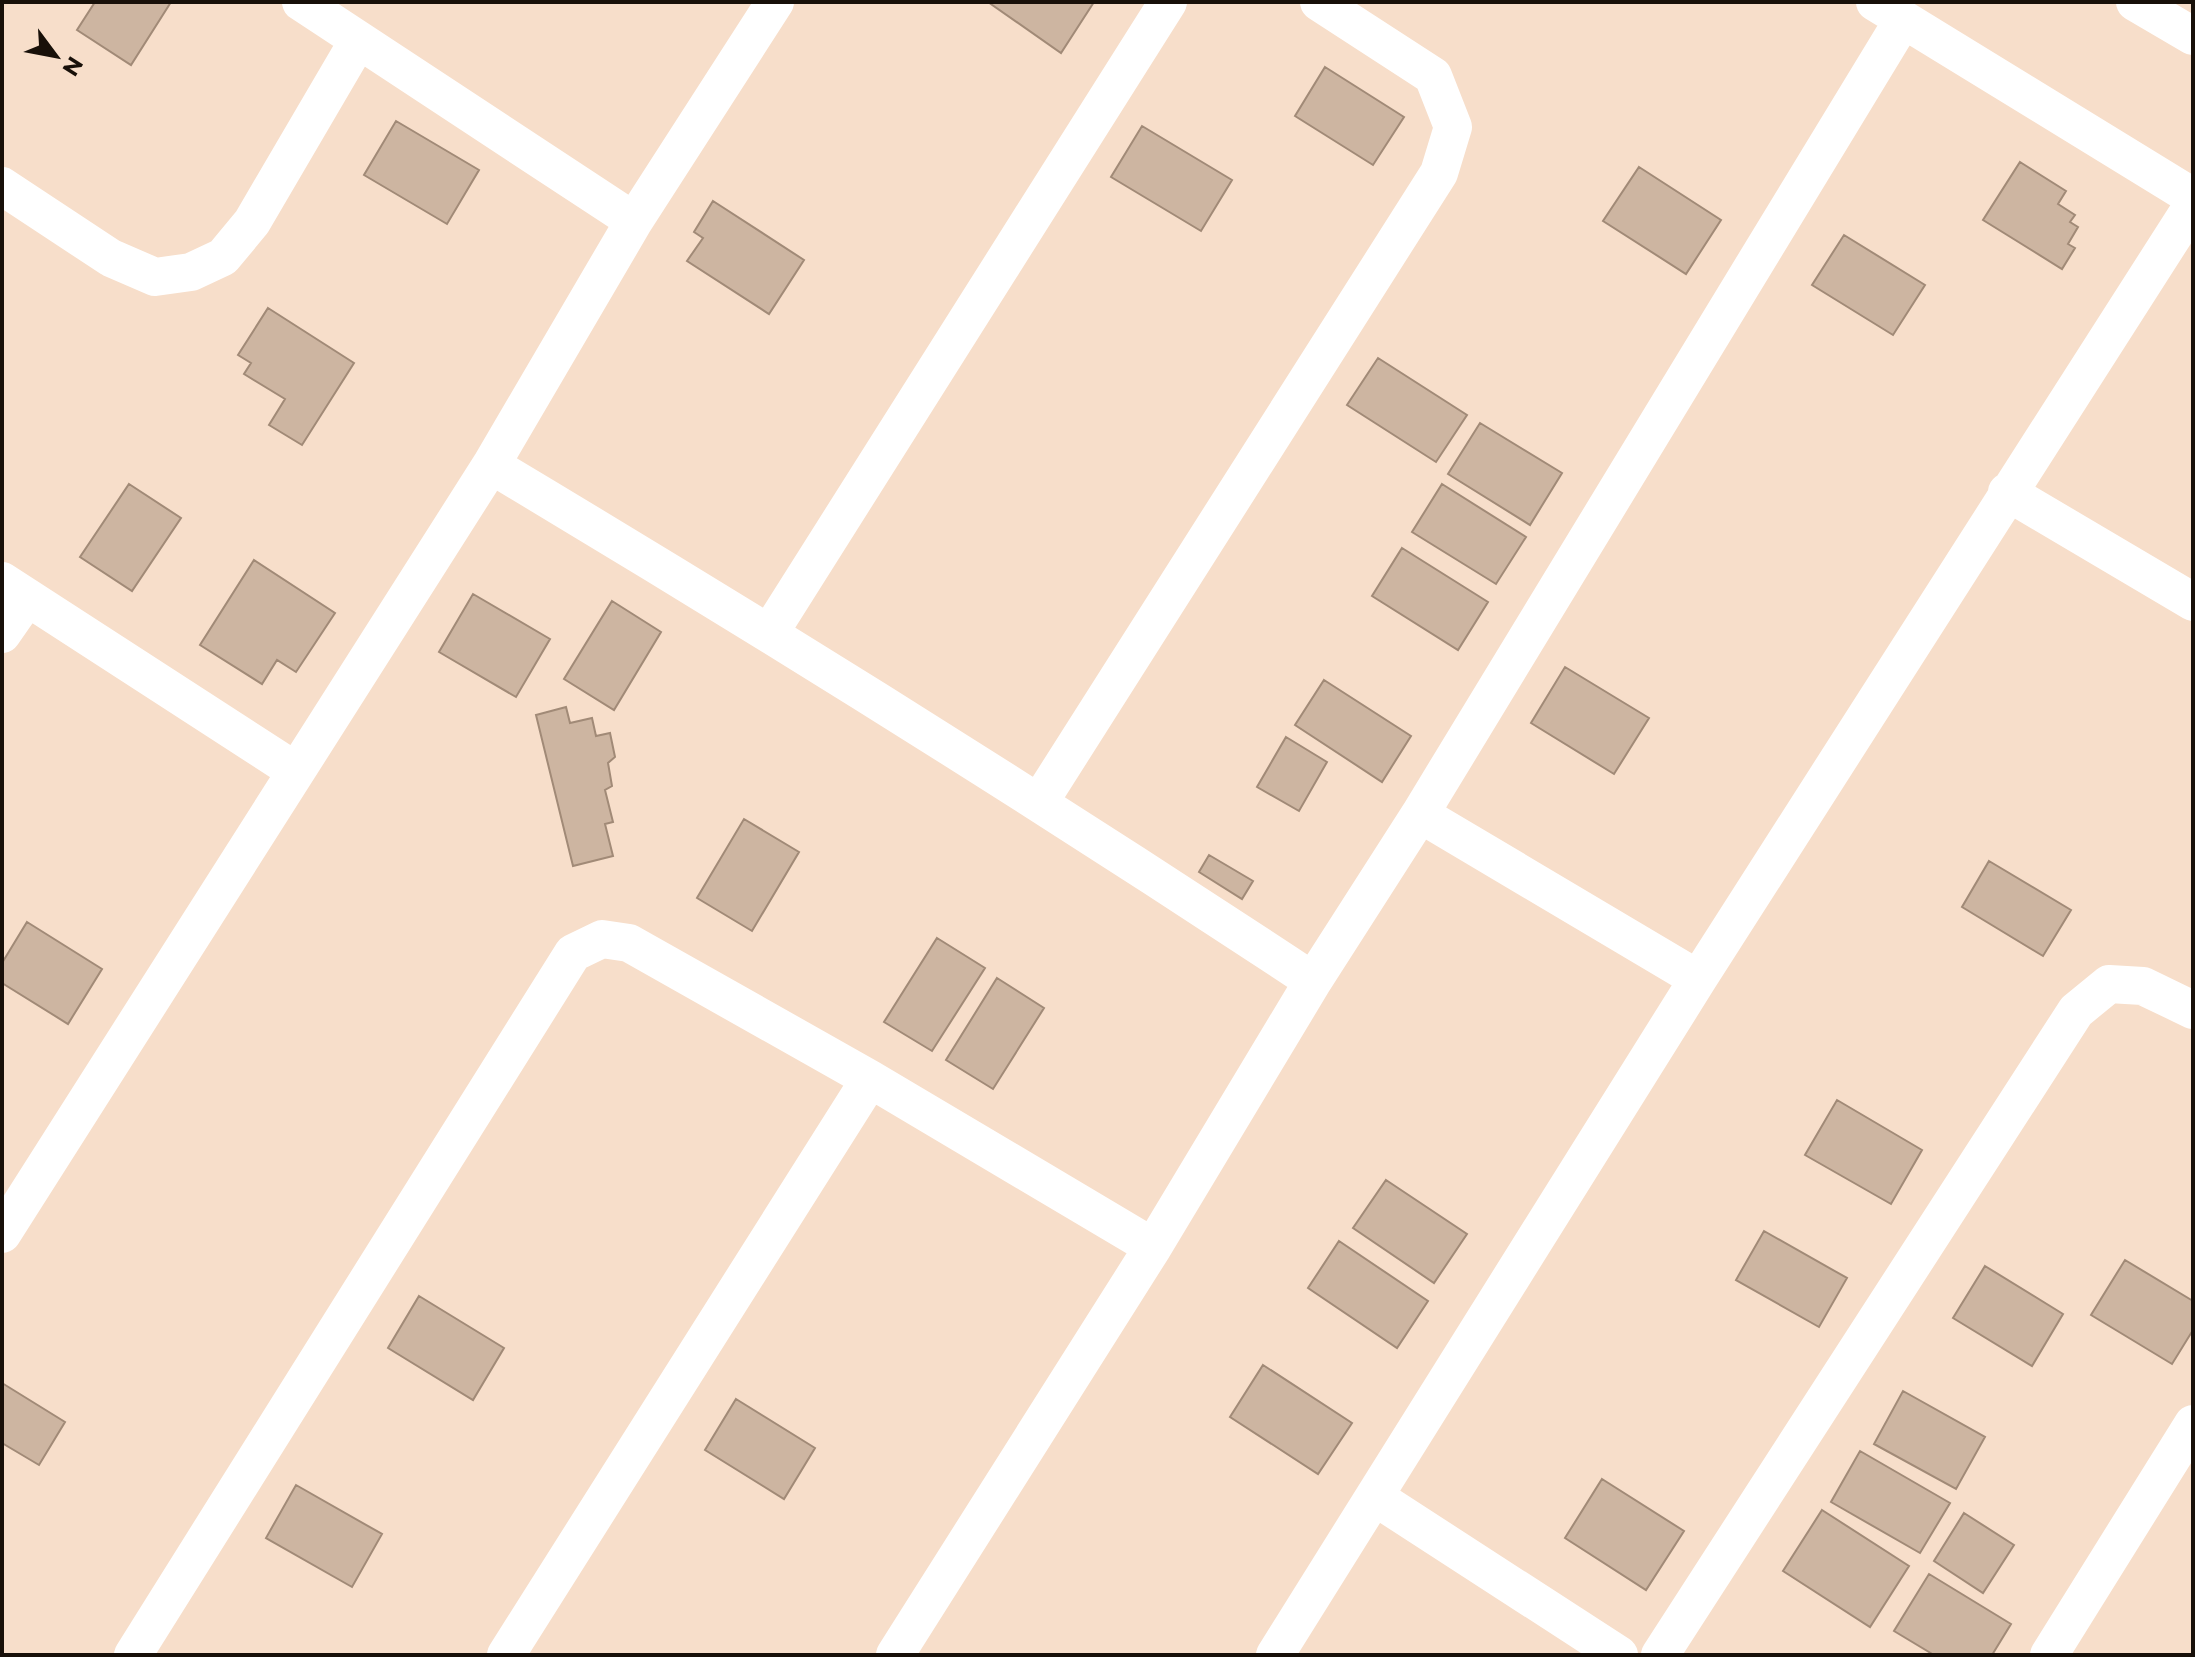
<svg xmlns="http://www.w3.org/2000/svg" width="2195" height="1657" font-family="Montserrat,sans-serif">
<rect width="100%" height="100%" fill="#f7deca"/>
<path fill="#cdb5a1" stroke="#a18a77" stroke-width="2" d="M 95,2 L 171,2 L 131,65 L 77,30 Z
M 988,2 L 1094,2 L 1061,53 Z
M 1325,67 L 1404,117 L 1373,165 L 1295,116 Z
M 396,121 L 479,170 L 447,224 L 364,175 Z
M 1142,126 L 1232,180 L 1201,231 L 1111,177 Z
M 2020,162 L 2066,191 L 2058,204 L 2075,215 L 2070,222 L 2078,227 L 2068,244 L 2075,248 L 2062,269 L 1983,220 Z
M 1639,167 L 1721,220 L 1686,274 L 1603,221 Z
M 713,201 L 804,260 L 769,314 L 687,261 L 703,238 L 694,232 Z
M 1844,235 L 1925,285 L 1893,335 L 1812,285 Z
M 268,308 L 354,363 L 302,445 L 269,425 L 285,399 L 244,374 L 251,363 L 238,355 Z
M 1378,358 L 1467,415 L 1436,462 L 1347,405 Z
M 1480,423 L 1562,473 L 1530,525 L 1448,474 Z
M 129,484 L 181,518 L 132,591 L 80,557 Z
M 1442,484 L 1526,537 L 1496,584 L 1412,532 Z
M 1402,548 L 1488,602 L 1458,650 L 1372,596 Z
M 254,560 L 335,613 L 296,672 L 277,660 L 262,684 L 200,645 Z
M 473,594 L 550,639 L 516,697 L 439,652 Z
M 612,601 L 661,632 L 614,710 L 564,679 Z
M 1565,667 L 1649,718 L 1614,774 L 1531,723 Z
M 1324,680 L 1411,736 L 1382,782 L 1295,725 Z
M 566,707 L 570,723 L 592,718 L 596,736 L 610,733 L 615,757 L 608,763 L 612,786 L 605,790 L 613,822 L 605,824 L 613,856 L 573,866 L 536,715 Z
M 1286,737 L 1327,762 L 1299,811 L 1257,787 Z
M 744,819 L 799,852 L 752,931 L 697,898 Z
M 1209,855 L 1253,881 L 1242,899 L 1199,872 Z
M 1989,861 L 2071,910 L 2043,956 L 1962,907 Z
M 27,922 L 102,969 L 68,1024 L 2,983 L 2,963 Z
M 937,938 L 985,968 L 932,1051 L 884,1022 Z
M 997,978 L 1044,1008 L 993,1089 L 946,1060 Z
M 1837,1100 L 1922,1150 L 1891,1204 L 1805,1155 Z
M 1386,1180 L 1467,1234 L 1434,1283 L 1353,1228 Z
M 1764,1231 L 1847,1278 L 1819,1327 L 1736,1280 Z
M 1339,1241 L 1428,1301 L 1397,1348 L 1308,1288 Z
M 2125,1260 L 2193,1301 L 2193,1330 L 2172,1364 L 2091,1315 Z
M 1985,1266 L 2063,1314 L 2032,1366 L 1953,1318 Z
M 419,1296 L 504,1348 L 473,1400 L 388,1348 Z
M 1263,1365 L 1352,1423 L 1318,1474 L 1230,1417 Z
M 2,1383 L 65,1422 L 39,1465 L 2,1443 Z
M 1903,1391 L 1985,1437 L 1956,1489 L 1874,1444 Z
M 736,1399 L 815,1448 L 784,1499 L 705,1450 Z
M 1860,1451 L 1950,1503 L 1920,1553 L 1831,1502 Z
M 1602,1479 L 1684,1531 L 1646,1590 L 1565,1538 Z
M 296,1485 L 382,1534 L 352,1587 L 266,1538 Z
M 1822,1510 L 1909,1566 L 1870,1627 L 1783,1571 Z
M 1964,1513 L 2014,1545 L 1983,1593 L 1934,1561 Z
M 1929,1574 L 2011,1624 L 1992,1655 L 1934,1655 L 1894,1631 Z"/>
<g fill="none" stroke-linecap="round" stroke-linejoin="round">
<path stroke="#fff" stroke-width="38" d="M 301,2 L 634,221
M 1875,2 L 2193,197
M 2135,2 L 2193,36
M 2,186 L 111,258 L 155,277 L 191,272 L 223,257 L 252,222 L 358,41
M 491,465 C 769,631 1042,802 1313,981
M 2007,492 L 2193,602
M 2,581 L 294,770
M 770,632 L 1168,2
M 2,634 L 27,598
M 1040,801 L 1439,173 L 1453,127 L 1433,76 L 1319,2
M 1420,814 L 1698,979
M 2,1234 L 491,465 L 634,221 L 775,2
M 1375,1497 L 1619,1655
M 133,1655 L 573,953 L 602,939 L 629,943 L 870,1079 L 1153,1247
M 506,1655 L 870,1079
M 895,1655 L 1153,1247 L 1313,981 L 1420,814 L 1903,20
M 1275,1655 L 1698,979 L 2193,205
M 1660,1655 L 2076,1011 L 2109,984 L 2143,986 L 2193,1010
M 2049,1655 L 2193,1424"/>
</g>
<rect width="2195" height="1657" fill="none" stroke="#181009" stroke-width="8"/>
<g transform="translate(56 56) rotate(122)" stroke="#f7deca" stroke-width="6" paint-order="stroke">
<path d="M0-6L14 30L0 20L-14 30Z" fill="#181009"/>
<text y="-12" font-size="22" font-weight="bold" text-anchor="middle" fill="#181009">N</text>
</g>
</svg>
